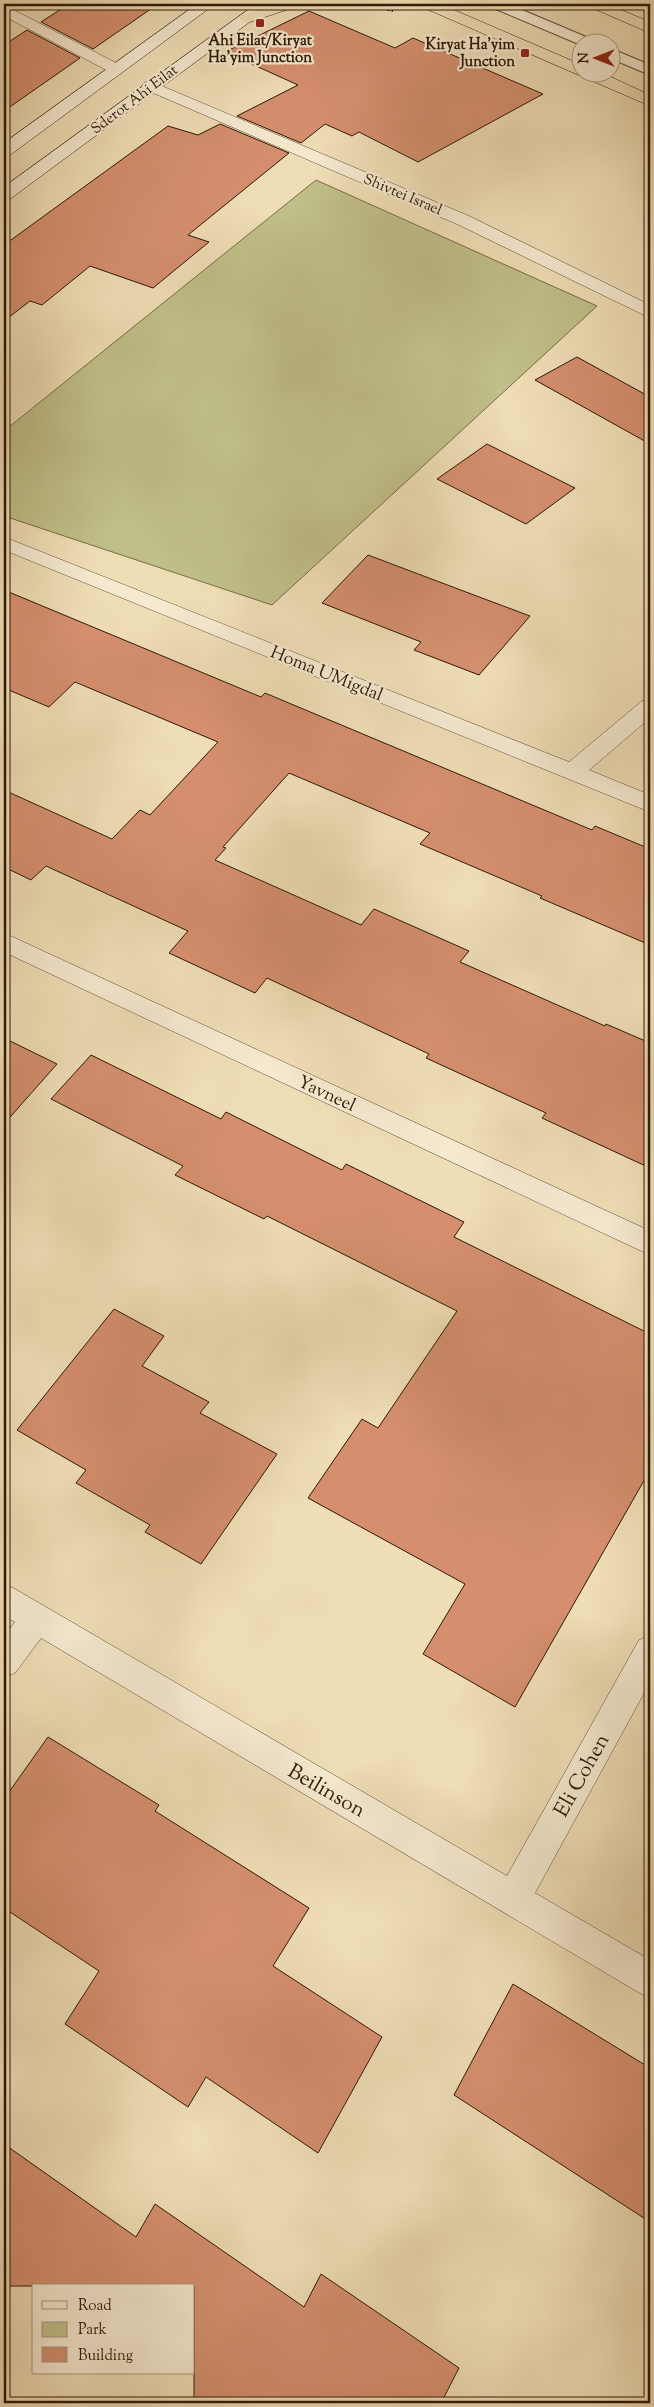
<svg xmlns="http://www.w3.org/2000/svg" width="654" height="2407" font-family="'Sorts Mill Goudy',serif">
<rect width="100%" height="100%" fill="#efddb6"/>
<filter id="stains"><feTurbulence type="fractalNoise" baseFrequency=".004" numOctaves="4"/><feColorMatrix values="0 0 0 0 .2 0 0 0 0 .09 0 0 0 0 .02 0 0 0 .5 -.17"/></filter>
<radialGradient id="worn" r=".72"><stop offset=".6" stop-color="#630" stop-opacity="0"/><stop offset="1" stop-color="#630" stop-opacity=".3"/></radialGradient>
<path fill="#c0bf89" stroke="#776c46" d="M 316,180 L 597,306 L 272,605 L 4,516 L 4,431 Z"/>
<path fill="#d58f6f" stroke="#2e1804" d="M 69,4 L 158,4 L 93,49 L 41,22 Z
M 309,11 L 395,48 L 413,38 L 543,94 L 418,162 L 359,132 L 352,136 L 325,124 L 301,143 L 237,116 L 298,85 L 225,52 Z
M 27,30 L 80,58 L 4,111 L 4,45 Z
M 220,124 L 289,153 L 188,235 L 209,242 L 153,288 L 90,266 L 42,305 L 30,301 L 4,321 L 4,245 L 168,126 L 198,135 Z
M 577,357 L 650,397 L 650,444 L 535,380 Z
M 487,444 L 575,488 L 526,524 L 437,479 Z
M 368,555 L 466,592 L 530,616 L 479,675 L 414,650 L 421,642 L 322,603 Z
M 4,590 L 261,697 L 265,693 L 592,830 L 595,826 L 650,849 L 650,945 L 540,898 L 542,896 L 420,844 L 430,833 L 289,773 L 223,847 L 226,848 L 215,860 L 361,925 L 374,909 L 469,951 L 460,962 L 605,1026 L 606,1024 L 650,1043 L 650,1168 L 542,1118 L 546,1113 L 426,1058 L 429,1054 L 267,978 L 255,993 L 169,953 L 188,931 L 46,866 L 31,880 L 4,867 L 4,790 L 112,839 L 140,810 L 150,815 L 218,742 L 75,682 L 49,707 L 4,688 Z
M 4,1038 L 57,1064 L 4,1124 Z
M 91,1055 L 221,1119 L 226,1112 L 342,1170 L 346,1164 L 464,1222 L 454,1237 L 650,1334 L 650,1470 L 515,1707 L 423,1654 L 465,1584 L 308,1498 L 362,1419 L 378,1428 L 457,1311 L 267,1216 L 264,1219 L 175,1175 L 183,1166 L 51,1099 Z
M 114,1309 L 164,1336 L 142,1366 L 209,1402 L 200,1413 L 277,1454 L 201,1564 L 145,1532 L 150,1525 L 76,1483 L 86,1470 L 17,1430 Z
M 48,1737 L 159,1805 L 155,1811 L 309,1908 L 273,1966 L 382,2037 L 318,2153 L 206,2077 L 188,2107 L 65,2024 L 99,1971 L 4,1908 L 4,1799 Z
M 513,1984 L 650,2068 L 650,2222 L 454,2095 Z
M 4,2144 L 136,2237 L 155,2204 L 304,2307 L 321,2274 L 459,2368 L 441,2403 L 194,2403 L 194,2286 L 4,2286 Z"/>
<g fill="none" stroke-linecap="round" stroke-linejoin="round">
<g stroke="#5e4930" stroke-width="2">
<path id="lane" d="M 489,4 L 508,4 L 591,39 L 594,42 L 582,42 L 581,45 L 491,7 Z
M 612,49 L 650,65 L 650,75 L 612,59 Z"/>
</g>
<g stroke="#5e4930" stroke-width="1">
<path id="street" d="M 4,5 L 122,66 L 124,69 L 122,72 L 110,72 L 4,16 Z
M 150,81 L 469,216 L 650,305 L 650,318 L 457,224 L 144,89 L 142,86 L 144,83 Z
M 4,537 L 569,762 L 642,701 L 650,699 L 650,718 L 589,770 L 650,795 L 650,812 L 4,550 Z
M 4,933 L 650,1231 L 650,1255 L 4,952 Z
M 4,1584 L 15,1589 L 507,1876 L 639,1640 L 650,1636 L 650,1682 L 535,1893 L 650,1960 L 650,1998 L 638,1992 L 41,1638 L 15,1673 L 4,1677 L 4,1637 L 15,1622 L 4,1616 Z"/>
</g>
<g stroke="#2e1804" stroke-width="1">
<path id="secondary" d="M 197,4 L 215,4 L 10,155 L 4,156 L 4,143 Z
M 256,4 L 274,4 L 10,199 L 4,200 L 4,187 Z"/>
</g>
<g stroke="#2e1804" stroke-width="1">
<path id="highway" d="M 275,4 L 298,4 L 295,7 L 247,23 L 239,18 L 241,15 Z
M 419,4 L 440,4 L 582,65 L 582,72 L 600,72 L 650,95 L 650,106 L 422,7 Z
M 587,4 L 607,4 L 650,22 L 650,33 L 590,7 Z"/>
</g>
<path stroke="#2e1804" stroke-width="2" stroke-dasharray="2.5 2" stroke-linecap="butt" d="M 325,5 L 365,4 L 393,11"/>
<use href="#lane" fill="#f5e9d0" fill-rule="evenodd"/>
<use href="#street" fill="#f5e9d0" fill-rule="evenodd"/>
<use href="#secondary" fill="#f5e9d0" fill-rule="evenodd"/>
<use href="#highway" fill="#efddb6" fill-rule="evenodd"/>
</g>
<g fill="#8f2418" stroke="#f5e9d0" stroke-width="2">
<rect x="255" y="18" width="10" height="10" rx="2.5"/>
<rect x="520" y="48" width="10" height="10" rx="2.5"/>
</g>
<g text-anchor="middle" stroke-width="4.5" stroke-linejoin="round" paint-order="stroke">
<g font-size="15" font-weight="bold" fill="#2e1804" stroke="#f5e9d0">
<text x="260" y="45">Ahi Eilat/Kiryat<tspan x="260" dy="17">Ha'yim Junction</tspan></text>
<text x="515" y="49" text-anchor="end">Kiryat Ha'yim<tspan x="515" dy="17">Junction</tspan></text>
</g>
<g font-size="15" fill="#2e1804" stroke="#f5e9d0">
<text transform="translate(134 99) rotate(-37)" y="5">Sderot Ahi Eilat</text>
<text transform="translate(403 194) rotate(23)" y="5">Shivtei Israel</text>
</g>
<g font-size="18" fill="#2e1804" stroke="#f5e9d0">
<text transform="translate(327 673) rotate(22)" y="6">Homa UMigdal</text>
<text transform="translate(327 1093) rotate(25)" y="6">Yavneel</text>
</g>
<g font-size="21" fill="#2e1804" stroke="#f5e9d0">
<text transform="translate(581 1775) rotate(-61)" y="7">Eli Cohen</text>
<text transform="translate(327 1790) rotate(30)" y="7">Beilinson</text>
</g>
</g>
<rect width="654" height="2407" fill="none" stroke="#efddb6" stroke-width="20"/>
<rect x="5" y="5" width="644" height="2397" fill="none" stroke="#2e1804" stroke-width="2.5"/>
<rect x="10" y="10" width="634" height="2387" fill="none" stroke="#2e1804"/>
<rect x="32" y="2284" width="162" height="90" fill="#f5e9d0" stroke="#a5957e"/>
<rect x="42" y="2301" width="25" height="8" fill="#f5e9d0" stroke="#a5957e"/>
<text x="78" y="2310" font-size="15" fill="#2e1804">Road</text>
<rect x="42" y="2322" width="25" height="15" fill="#c0bf89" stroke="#a5957e"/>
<text x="78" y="2334" font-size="15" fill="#2e1804">Park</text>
<rect x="42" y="2347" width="25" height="15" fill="#d58f6f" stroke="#a5957e"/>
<text x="78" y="2360" font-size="15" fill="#2e1804">Building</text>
<g transform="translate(596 58) rotate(270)"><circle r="24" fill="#f5e9d0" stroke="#a5957e"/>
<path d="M0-4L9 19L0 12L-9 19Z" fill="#8f2418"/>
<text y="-8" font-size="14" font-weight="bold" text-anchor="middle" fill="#2e1804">N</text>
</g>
<rect width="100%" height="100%" filter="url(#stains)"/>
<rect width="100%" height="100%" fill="url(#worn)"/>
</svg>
